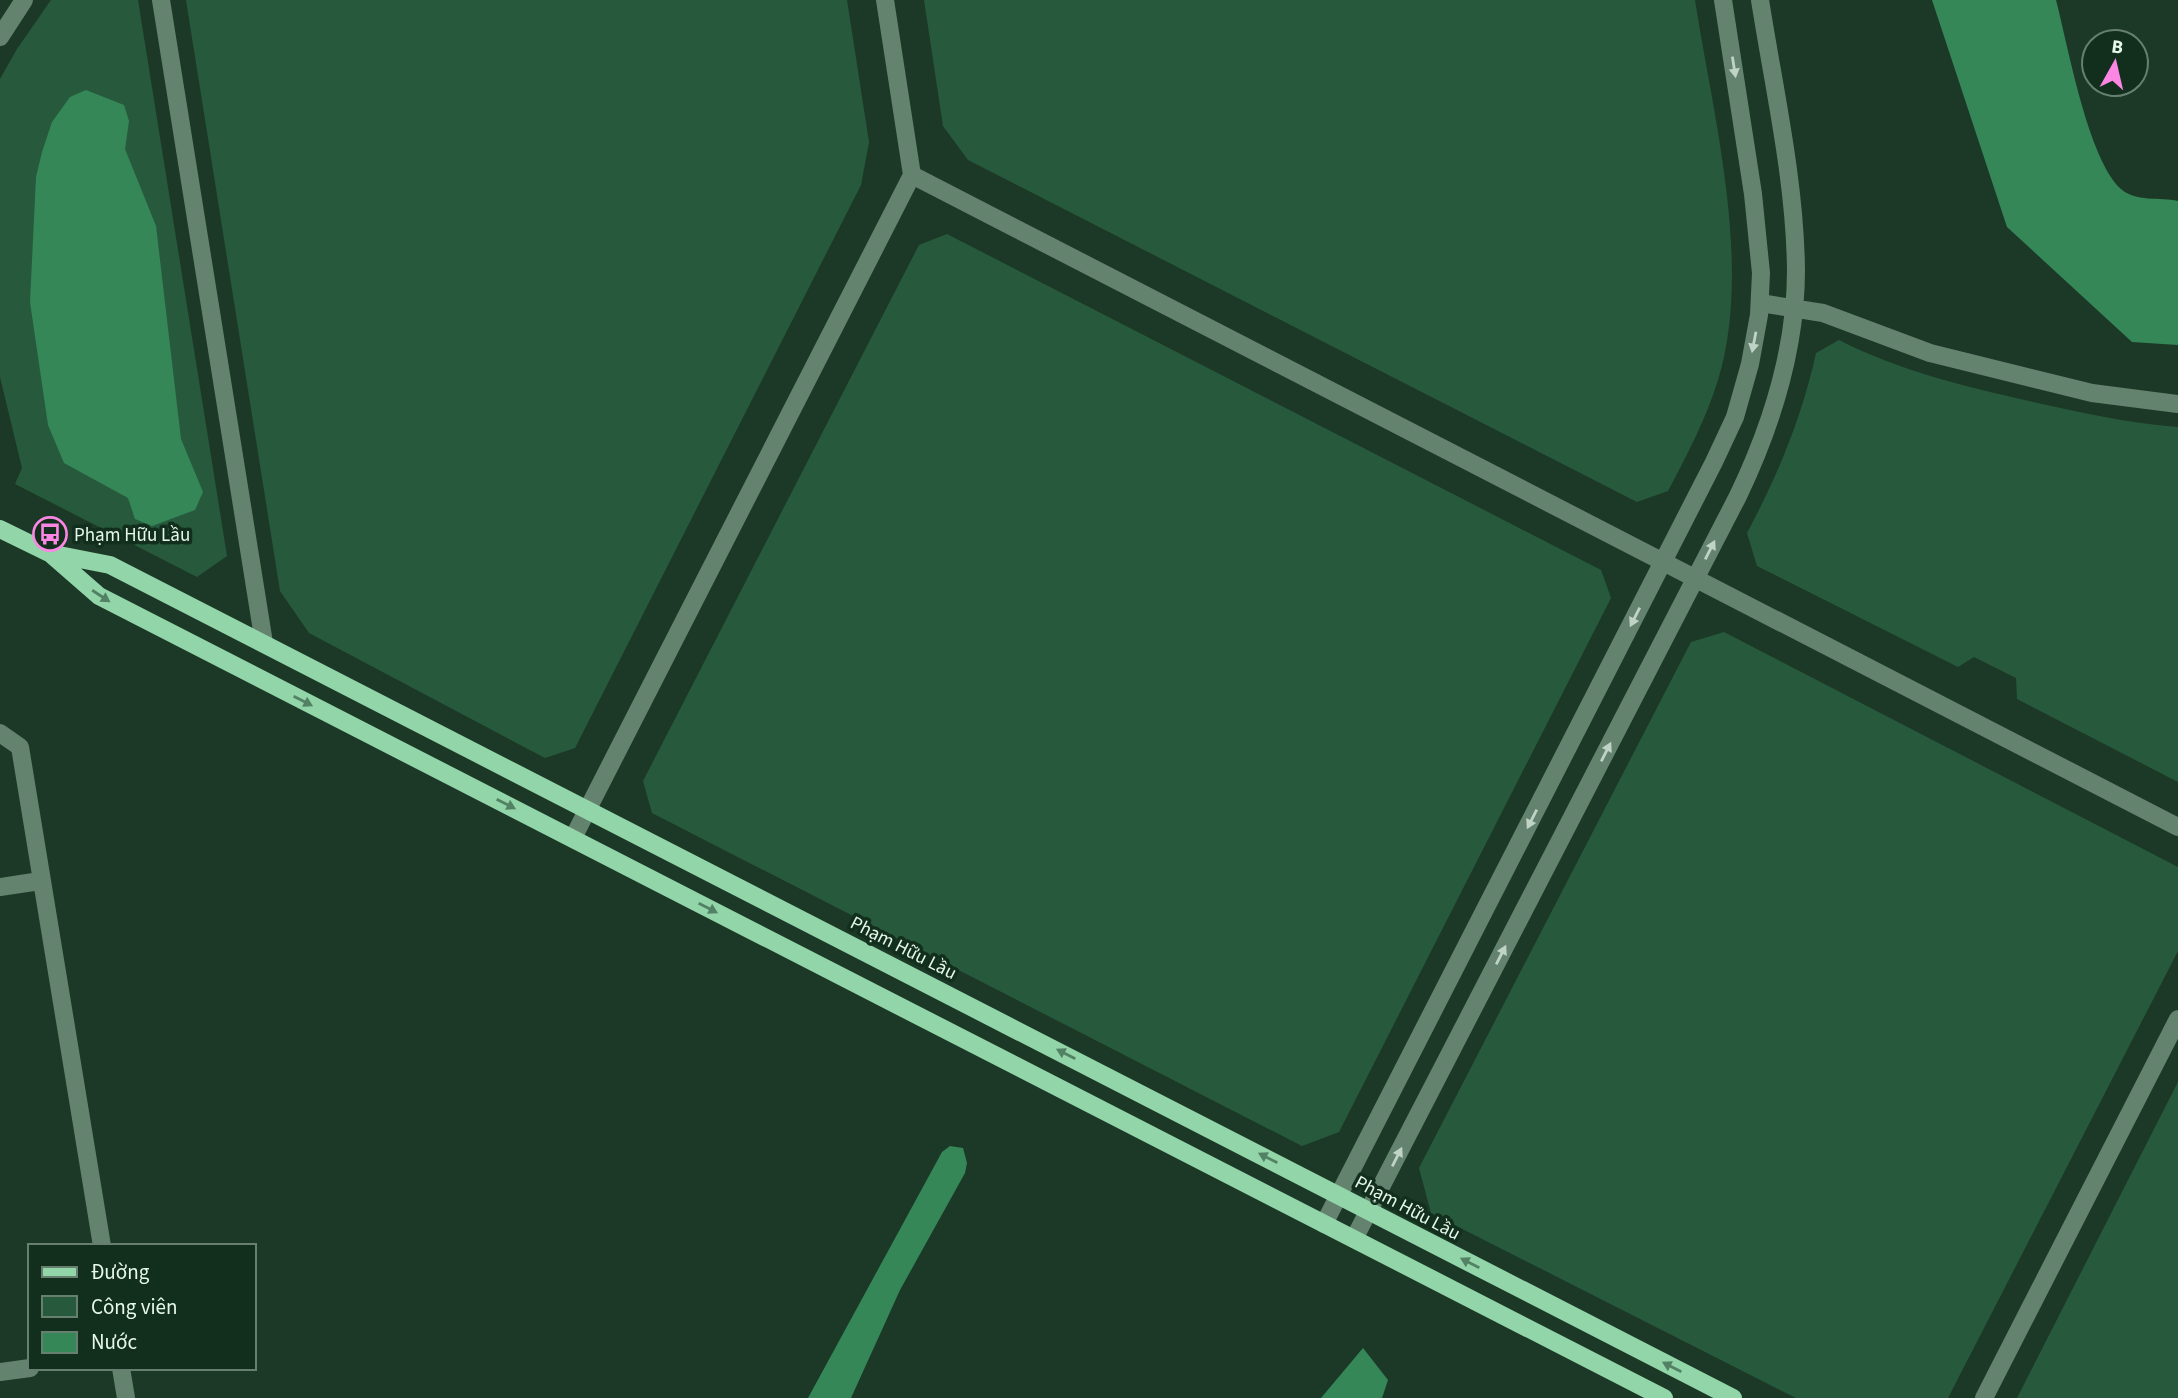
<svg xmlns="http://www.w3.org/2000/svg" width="2178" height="1398" font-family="'Source Sans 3',sans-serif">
<rect width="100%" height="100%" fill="#1c3927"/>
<path fill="#275a3c" d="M 51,0 L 138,0 L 227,556 L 197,577 L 15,484 L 22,468 L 0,377 L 0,79 L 17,49 Z
M 186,0 L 847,0 L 869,142 L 861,185 L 575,748 L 545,758 L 309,633 L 280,591 Z
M 924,0 L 1695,0 C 1713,116 1753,265 1718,380 C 1706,419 1687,455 1668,491 L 1637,502 L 968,160 L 943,126 Z
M 947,234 L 1601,570 L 1611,598 L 1339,1132 L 1302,1146 L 652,813 L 643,781 L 919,245 Z
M 1839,340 C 1900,371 1963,386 2029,401 C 2079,412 2127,423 2178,427 L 2178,782 L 2017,699 L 2016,678 L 1974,657 L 1958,667 L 1757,566 L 1747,533 C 1778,475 1802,417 1816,353 Z
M 1724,632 L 2178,867 L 2178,951 L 1948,1398 L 1796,1398 L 1431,1213 L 1419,1168 L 1691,642 Z
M 2178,1082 L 2178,1398 L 2017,1398 Z"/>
<path fill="#358758" d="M 1932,0 L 2056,0 C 2068,46 2088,159 2121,189 C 2135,202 2160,197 2178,201 L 2178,345 L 2132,342 L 2007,227 Z
M 86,90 L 124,105 L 129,121 L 125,149 L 156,226 L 181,439 L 203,492 L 195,510 L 152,526 L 135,519 L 128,498 L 64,463 L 48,425 L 30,302 L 36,177 L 42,152 L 52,122 L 70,97 Z
M 950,1146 L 963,1148 L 967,1163 L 965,1173 L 900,1290 L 851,1398 L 808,1398 L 942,1152 Z
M 1363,1348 L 1388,1380 L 1382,1398 L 1321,1398 Z"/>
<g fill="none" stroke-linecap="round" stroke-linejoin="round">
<path stroke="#64836e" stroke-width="18" d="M 161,0 L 264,643
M 0,37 L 24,0
M 912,175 L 2178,827
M 1760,303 L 1823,313 L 1930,353 L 2092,393 L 2178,404
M 0,733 L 20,747 L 102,1246
M 573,838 L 912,175 L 885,0
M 0,887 L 40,881
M 1324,1224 L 1714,462 L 1735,417 L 1750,364 L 1759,315 L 1761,273 L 1753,194 L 1723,0
M 1354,1239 L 1738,496 C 1772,425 1796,350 1796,270 C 1795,180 1774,89 1760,0
M 121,1368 L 126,1398
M 0,1372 L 30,1368
M 1984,1398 L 2178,1019"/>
<path stroke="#92d5a9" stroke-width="18" d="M 0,529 L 49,553 L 110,565 L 1733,1398
M 52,555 L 99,596 L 1664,1398"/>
</g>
<defs><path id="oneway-solid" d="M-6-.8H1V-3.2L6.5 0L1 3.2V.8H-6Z" transform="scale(1.75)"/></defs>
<g fill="#bfd4c6">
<use href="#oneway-solid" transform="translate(1734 67) rotate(81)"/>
<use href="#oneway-solid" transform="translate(1754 342) rotate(101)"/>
<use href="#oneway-solid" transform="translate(1710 550) rotate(-63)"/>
<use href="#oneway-solid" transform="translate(1635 617) rotate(117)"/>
<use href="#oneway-solid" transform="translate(1606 752) rotate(-63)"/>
<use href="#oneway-solid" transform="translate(1532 819) rotate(117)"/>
<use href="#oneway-solid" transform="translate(1501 955) rotate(-63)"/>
<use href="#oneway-solid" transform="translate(1397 1157) rotate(-63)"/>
</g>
<g fill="#528263">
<use href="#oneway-solid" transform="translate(101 596) rotate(33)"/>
<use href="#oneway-solid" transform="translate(303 701) rotate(27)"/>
<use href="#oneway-solid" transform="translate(506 804) rotate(27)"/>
<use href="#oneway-solid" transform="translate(708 908) rotate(27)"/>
<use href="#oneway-solid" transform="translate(1066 1054) rotate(-153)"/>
<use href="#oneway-solid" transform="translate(1268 1158) rotate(-153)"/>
<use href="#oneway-solid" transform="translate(1470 1263) rotate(-153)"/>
<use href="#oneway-solid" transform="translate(1672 1367) rotate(-153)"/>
</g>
<defs>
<g id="bus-ring" transform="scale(1.75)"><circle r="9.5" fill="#122f1d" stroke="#fb86e4" stroke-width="1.5"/><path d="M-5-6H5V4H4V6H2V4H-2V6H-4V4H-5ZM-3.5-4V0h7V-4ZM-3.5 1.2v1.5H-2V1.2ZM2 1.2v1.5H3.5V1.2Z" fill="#fb86e4"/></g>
</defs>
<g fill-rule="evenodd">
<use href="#bus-ring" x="50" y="534"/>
</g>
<g text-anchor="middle" stroke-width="7" stroke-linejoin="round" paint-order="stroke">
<g font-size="19" fill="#e6f7eb" stroke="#122f1d" text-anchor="start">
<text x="74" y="541">Phạm Hữu Lầu</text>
</g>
<g font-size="19" fill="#e6f7eb" stroke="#122f1d">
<text transform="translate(904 947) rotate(27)" y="7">Phạm Hữu Lầu</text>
<text transform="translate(1408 1207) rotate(28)" y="7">Phạm Hữu Lầu</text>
</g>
</g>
<rect x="28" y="1244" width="228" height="126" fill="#122f1d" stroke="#677f6f" stroke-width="2"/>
<rect x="42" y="1267" width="35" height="10" fill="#92d5a9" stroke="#677f6f" stroke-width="2"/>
<text x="91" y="1279" font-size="21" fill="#e6f7eb">Đường</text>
<rect x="42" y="1296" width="35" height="21" fill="#275a3c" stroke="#677f6f" stroke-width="2"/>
<text x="91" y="1314" font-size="21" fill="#e6f7eb">Công viên</text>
<rect x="42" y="1332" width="35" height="21" fill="#358758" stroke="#677f6f" stroke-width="2"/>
<text x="91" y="1349" font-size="21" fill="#e6f7eb">Nước</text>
<g transform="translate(2115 63) rotate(8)"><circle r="33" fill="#122f1d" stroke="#677f6f" stroke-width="2"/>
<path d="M0-5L12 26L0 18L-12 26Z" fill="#fb86e4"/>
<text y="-10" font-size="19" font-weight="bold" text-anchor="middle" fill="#e6f7eb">B</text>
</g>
</svg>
